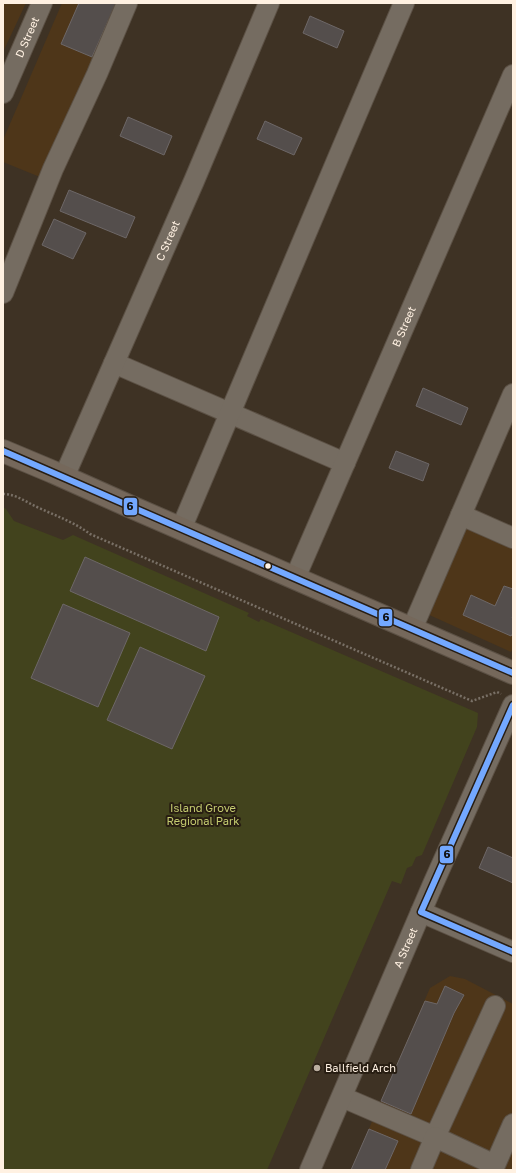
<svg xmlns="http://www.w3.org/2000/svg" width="516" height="1173" font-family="'Golos Text',sans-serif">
<rect width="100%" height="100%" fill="#3e3224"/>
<path fill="#4e3619" d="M 3,3 L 26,3 L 3,52 Z
M 62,3 L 122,3 L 45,179 L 3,162 L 3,140 Z
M 464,523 L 513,544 L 513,648 L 511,652 L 425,613 Z
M 450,976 L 465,979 L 513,1004 L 513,1170 L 351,1170 L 430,988 Z"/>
<path fill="#42431d" d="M 3,507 L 6,509 L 14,521 L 63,540 L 73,535 L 249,613 L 247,616 L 259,622 L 261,619 L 478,713 L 477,727 L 422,855 L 416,857 L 412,866 L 407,868 L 401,884 L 392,881 L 267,1170 L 3,1170 Z"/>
<path fill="#544e4c" stroke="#6d6767" d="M 79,3 L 123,3 L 115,22 L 109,19 L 92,57 L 61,44 Z
M 310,16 L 344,31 L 337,48 L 303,33 Z
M 128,117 L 172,136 L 164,155 L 120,136 Z
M 265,121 L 302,138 L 294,155 L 257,139 Z
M 69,190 L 135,217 L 126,238 L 60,211 Z
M 54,219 L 86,233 L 73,259 L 42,245 Z
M 423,388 L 468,408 L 461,425 L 416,406 Z
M 396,451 L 429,464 L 423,481 L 389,468 Z
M 85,557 L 219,617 L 206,651 L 70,591 Z
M 504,586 L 513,589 L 513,616 L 512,618 L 513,618 L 513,633 L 511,636 L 463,615 L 471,595 L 495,606 Z
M 63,604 L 130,633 L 98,707 L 31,678 Z
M 140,647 L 205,676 L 172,749 L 107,720 Z
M 488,847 L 513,858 L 513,883 L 479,868 Z
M 445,986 L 464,995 L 454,1013 L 411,1114 L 381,1101 L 425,1001 L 437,1004 Z
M 369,1129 L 398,1141 L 385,1170 L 351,1170 Z"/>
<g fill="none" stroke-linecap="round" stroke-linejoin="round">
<g stroke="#5c5145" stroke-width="22">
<g id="minor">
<path id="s1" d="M 3,93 L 42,3"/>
<path d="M 3,293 L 53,169 L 97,74 L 127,3"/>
<path d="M 114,363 L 345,463"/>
<path id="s2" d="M 64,477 L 194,181 L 269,3"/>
<path d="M 461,515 L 513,538"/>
<path d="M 181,529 L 343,146 L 404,3"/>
<path id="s3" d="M 295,578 L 513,75"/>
<path d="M 412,629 L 513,394"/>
<path d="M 421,912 L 513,952"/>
<path d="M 342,1097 L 435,1137 L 495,1006"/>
<path id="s4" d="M 310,1170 L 433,884 L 513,705"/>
<path d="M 421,1170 L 435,1137 L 495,1165 L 513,1124"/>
</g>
</g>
<g stroke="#5c5145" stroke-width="24">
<path id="major" d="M 3,451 L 53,472 L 129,506 L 513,673"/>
</g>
<path stroke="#797066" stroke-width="2.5" stroke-dasharray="2 2" stroke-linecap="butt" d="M 3,494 C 16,494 26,502 37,507 C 56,516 74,522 90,534 L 472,701 L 497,692 L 501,694"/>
<use href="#minor" stroke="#756c61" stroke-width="20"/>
<use href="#major" stroke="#75685b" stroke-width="22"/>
<g stroke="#271d12" stroke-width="9">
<path id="bus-1" d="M 3,451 L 513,673
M 513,705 L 421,912 L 513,952"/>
</g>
<use href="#bus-1" stroke="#73a8ff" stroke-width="6"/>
</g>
<circle fill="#fff1e2" stroke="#271d12" stroke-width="1.5" cx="268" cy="566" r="3.5"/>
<circle fill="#bbaea0" stroke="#271d12" stroke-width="1.5" cx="317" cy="1068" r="4"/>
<g text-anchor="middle" stroke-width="4" stroke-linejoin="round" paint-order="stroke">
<g font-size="11" fill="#fff1e2" stroke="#271d12">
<text dy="4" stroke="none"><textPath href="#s1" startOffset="61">D Street</textPath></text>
<text dy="4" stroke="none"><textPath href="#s2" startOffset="258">C Street</textPath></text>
<text dy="4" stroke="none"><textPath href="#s3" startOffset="274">B Street</textPath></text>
<text dy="4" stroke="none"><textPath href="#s4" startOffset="242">A Street</textPath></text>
</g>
<g font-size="11" fill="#c5cc70" stroke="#271d12">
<text x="203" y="812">Island Grove<tspan x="203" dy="13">Regional Park</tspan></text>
</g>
<g font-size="11" fill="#fff1e2" stroke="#271d12" text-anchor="start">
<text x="325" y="1072">Ballfield Arch</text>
</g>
</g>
<g stroke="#271d12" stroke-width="1.5">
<rect x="123" y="497" width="15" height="19" rx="4" fill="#73a8ff"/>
<rect x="378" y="608" width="15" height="19" rx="4" fill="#73a8ff"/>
<rect x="439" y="845" width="15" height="19" rx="4" fill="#73a8ff"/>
</g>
<g font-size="11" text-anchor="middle" font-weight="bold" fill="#111">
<text x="130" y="510">6</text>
<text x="386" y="621">6</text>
<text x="447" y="858">6</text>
</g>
<rect width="516" height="1173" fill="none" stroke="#fff1e2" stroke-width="8"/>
</svg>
